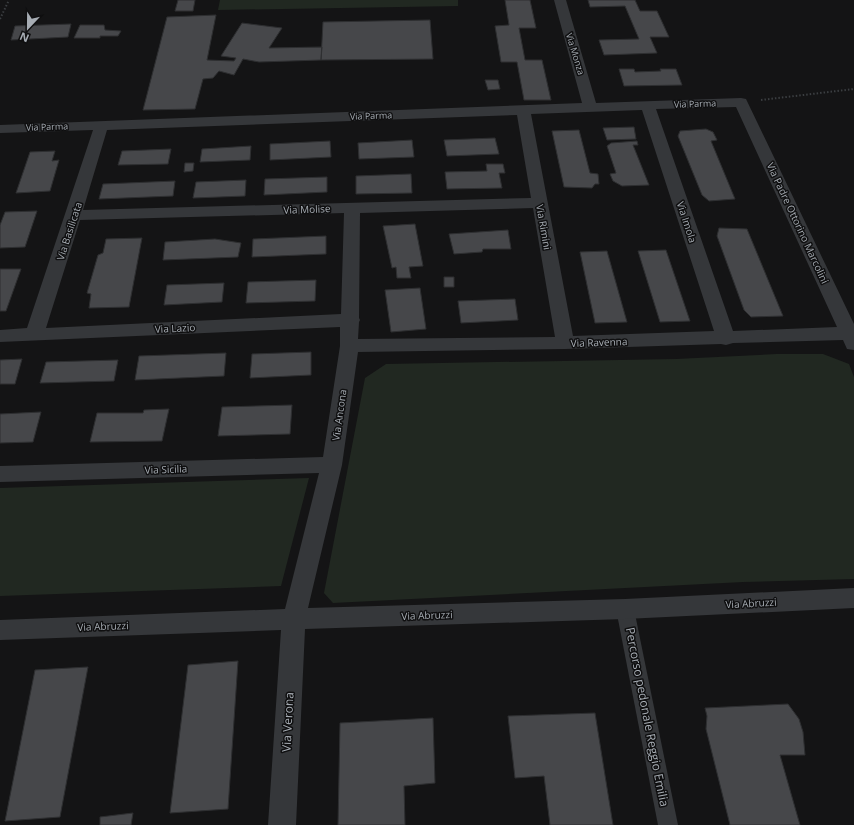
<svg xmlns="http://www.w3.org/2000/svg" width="854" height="825" font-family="'Open Sans',sans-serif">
<rect width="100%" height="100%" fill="#141415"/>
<path fill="#212821" d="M 220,0 L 458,0 L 458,6 L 218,10 Z
M 777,354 L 823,354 L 849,364 L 854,377 L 854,579 L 743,582 L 333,603 L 324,593 L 365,378 L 386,364 L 676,359 Z
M 309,478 L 281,586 L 0,596 L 0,488 Z"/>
<path fill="#46474a" stroke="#2e2f31" d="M 178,0 L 195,0 L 193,11 L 175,11 Z
M 505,0 L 530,0 L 536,28 L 519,28 L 525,60 L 542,60 L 551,100 L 524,100 L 517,62 L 501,62 L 495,26 L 509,25 Z
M 588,0 L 635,0 L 640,11 L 657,11 L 669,37 L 650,37 L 657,53 L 604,55 L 599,40 L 639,39 L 625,6 L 590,7 Z
M 216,15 L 207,60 L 234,61 L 236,58 L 221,56 L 242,23 L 282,28 L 269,48 L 322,47 L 321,60 L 259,62 L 243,59 L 234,75 L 219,71 L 213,78 L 203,79 L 195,109 L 143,110 L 167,17 Z
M 430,20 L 433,59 L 321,60 L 323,22 Z
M 71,24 L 68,37 L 11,40 L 15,26 Z
M 80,25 L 104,25 L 105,30 L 121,31 L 118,36 L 100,36 L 100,38 L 74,38 Z
M 619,69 L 634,69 L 635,72 L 661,71 L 660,69 L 676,69 L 682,85 L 624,86 Z
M 485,80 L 498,80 L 500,89 L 488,90 Z
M 634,127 L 636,139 L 607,140 L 603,128 Z
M 706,129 L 713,132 L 717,140 L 711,141 L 735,199 L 709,201 L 702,195 L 678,136 L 680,131 Z
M 579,130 L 590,173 L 598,174 L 599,184 L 595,184 L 592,188 L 564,187 L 552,131 Z
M 495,138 L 499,154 L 447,156 L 444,140 Z
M 412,140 L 414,157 L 359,159 L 358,143 Z
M 330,141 L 331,157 L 270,160 L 270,144 Z
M 637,141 L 638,145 L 633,145 L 649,185 L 622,186 L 613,181 L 610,174 L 616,173 L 607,146 L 611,143 Z
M 251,146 L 250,160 L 200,162 L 202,149 Z
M 171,149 L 168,164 L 118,165 L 122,151 Z
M 55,151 L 52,161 L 59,160 L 50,191 L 16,193 L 30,152 Z
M 185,163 L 194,163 L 193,171 L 184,172 Z
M 486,164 L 503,164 L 505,173 L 499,173 L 502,188 L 447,189 L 445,172 L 487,171 Z
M 411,174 L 412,193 L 356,194 L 356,176 Z
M 327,177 L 327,192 L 264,195 L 265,179 Z
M 246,180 L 245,196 L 193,198 L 196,182 Z
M 175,181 L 173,196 L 99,199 L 103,184 Z
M 37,211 L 25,247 L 0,248 L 0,225 L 5,212 Z
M 415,224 L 423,266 L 409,267 L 411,278 L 397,278 L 396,267 L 392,268 L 383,226 Z
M 719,228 L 747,229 L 783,316 L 751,317 L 744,310 L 717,236 Z
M 508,230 L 511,249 L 483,249 L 482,252 L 454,254 L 449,234 Z
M 326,236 L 326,254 L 252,257 L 253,239 Z
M 142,238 L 129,307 L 89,308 L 91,294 L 87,293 L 98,255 L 103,253 L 106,239 Z
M 215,239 L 241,243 L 238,257 L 163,260 L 165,242 Z
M 666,250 L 690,321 L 660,322 L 638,251 Z
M 607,251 L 627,322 L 595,323 L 580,252 Z
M 0,269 L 21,269 L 6,311 L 0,311 Z
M 444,277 L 454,277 L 454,287 L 444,287 Z
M 316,280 L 315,301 L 246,303 L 248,282 Z
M 224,283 L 222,302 L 164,305 L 167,285 Z
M 420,288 L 426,329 L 391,332 L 385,290 Z
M 515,299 L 518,320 L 461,323 L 458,301 Z
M 311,352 L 311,375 L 250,378 L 252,354 Z
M 226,353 L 224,376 L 135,380 L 139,356 Z
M 22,359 L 15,384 L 0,384 L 0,360 Z
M 118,360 L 114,381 L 40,383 L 46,362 Z
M 292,405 L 290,434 L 218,436 L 222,407 Z
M 169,409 L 162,441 L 90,442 L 97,413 L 143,413 L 144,410 Z
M 41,412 L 33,442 L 0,443 L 0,414 Z
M 238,661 L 228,809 L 170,813 L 188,665 Z
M 88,667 L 60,817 L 5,821 L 35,670 Z
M 788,704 L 799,719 L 803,732 L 805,755 L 780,755 L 800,825 L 730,825 L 706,729 L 707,716 L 705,708 Z
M 595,713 L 613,825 L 550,825 L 544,776 L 515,778 L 508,716 Z
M 433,718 L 435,783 L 404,786 L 405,825 L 338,825 L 340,723 Z
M 133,813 L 131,825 L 100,825 L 100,817 Z"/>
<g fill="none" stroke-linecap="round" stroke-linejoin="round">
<path stroke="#3b3e41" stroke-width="2" stroke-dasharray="1.5 2" stroke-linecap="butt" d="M 0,19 L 9,0
M 761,100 L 854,89"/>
<path fill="#35373a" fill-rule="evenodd" d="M 625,601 L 631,604 L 634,609 L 678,825 L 658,825 L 616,609 L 619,604 Z"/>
<path fill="#35373a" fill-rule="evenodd" d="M 554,0 L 566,0 L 596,103 L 741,98 L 746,99 L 854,324 L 854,350 L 847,349 L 843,340 L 733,343 L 726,345 L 721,344 L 565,349 L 358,352 L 342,465 L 308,608 L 625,599 L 854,588 L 854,608 L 625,619 L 305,629 L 296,825 L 268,825 L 281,630 L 0,640 L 0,620 L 285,609 L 319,473 L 0,482 L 0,466 L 323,457 L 340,346 L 340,327 L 0,342 L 0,330 L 27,328 L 93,130 L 0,133 L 0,125 L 582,103 ZM 736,107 L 837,327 L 733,331 L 656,109 ZM 642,110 L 714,331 L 573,336 L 531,114 ZM 517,115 L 531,198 L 83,210 L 107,130 ZM 533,208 L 555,337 L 358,339 L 359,322 L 360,320 L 359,318 L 360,213 ZM 344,213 L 341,314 L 46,328 L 80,220 Z"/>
</g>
<g text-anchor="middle" stroke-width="3" stroke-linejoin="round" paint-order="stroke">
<g font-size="9" fill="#a7adb4" stroke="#0f0f10">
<text transform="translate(575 54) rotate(73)" y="3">Via Monza</text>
<text transform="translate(695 104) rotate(-2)" y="3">Via Parma</text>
<text transform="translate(371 116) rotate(-2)" y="3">Via Parma</text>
<text transform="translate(47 127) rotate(-2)" y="3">Via Parma</text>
</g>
<g font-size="10" fill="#a7adb4" stroke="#0f0f10">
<text transform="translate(307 209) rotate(-2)" y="4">Via Molise</text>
<text transform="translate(687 222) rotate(72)" y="4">Via Imola</text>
<text transform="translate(798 223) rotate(65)" y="4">Via Padre Ottorino Marcolini</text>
<text transform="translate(544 227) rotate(80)" y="4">Via Rimini</text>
<text transform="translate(69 231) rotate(-72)" y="4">Via Basilicata</text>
<text transform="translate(175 328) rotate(-3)" y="4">Via Lazio</text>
<text transform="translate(599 342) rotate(-2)" y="4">Via Ravenna</text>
<text transform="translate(339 415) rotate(-82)" y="4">Via Ancona</text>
<text transform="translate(166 469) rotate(-2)" y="4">Via Sicilia</text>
<text transform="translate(751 603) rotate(-3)" y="4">Via Abruzzi</text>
<text transform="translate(427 615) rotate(-2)" y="4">Via Abruzzi</text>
<text transform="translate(103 626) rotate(-2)" y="4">Via Abruzzi</text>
</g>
<g font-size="12" fill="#a7adb4" stroke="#0f0f10">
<text transform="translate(647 717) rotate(79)" y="4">Percorso pedonale Reggio Emilia</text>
<text transform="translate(288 722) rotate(-87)" y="4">Via Verona</text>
</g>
</g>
<g transform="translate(28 28) rotate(202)" stroke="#0f0f10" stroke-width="3" paint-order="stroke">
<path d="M0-3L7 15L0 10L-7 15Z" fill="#a7adb4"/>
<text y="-6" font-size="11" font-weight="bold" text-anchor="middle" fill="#a7adb4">N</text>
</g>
</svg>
